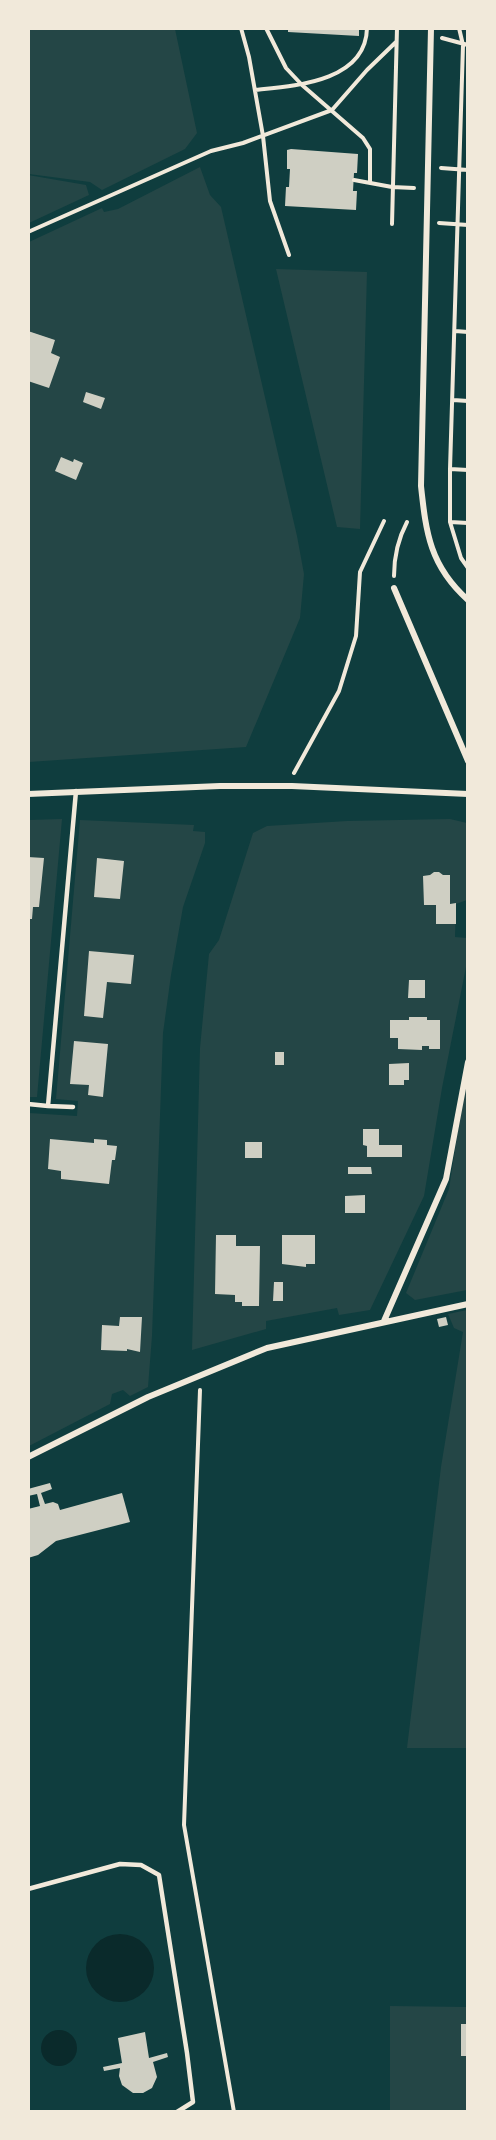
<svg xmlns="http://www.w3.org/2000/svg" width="496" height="2140" font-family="Lato,sans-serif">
<rect width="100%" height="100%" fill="#0f3d3e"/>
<path fill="#244646" d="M 29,28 L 175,29 L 197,133 L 185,149 L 102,190 L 90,182 L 29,174 Z
M 200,167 L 210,195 L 221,207 L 297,536 L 304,574 L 300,618 L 246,747 L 29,762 L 29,242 L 102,208 L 104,212 L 118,209 Z
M 28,175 L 86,185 L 89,195 L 29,223 Z
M 276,269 L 367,272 L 360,529 L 337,527 Z
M 62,819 L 37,1097 L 29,1097 L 29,820 Z
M 450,819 L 467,823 L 467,900 L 456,904 L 455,937 L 467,938 L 467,962 L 442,1088 L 424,1196 L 370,1310 L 339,1315 L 337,1308 L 266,1321 L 266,1329 L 192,1350 L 200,1048 L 209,954 L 219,940 L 253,833 L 267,826 L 347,821 Z
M 80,820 L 194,825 L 193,831 L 205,832 L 205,843 L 183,907 L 171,975 L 163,1033 L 152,1336 L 148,1387 L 130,1396 L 123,1390 L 112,1394 L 110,1404 L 29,1446 L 29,1113 L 77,1116 L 78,1101 L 56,1099 Z
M 467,1082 L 467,1290 L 415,1300 L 406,1293 L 449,1189 L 464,1091 L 466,1090 Z
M 467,1310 L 467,1748 L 407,1748 L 441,1467 L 463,1332 L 454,1328 L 448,1314 Z
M 390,2006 L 467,2007 L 467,2111 L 390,2111 Z"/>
<path fill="#0a2a2b" d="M86 1968a34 34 0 1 1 68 0a34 34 0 1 1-68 0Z
M41 2048a18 18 0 1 1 36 0a18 18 0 1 1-36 0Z"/>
<path fill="#cfcfc3" d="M 288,28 L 359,28 L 359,36 L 288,32 Z
M 291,149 L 358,154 L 357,173 L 354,173 L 353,191 L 357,191 L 356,210 L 285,206 L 286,187 L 289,187 L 290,169 L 287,169 L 287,150 Z
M 28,331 L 55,340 L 51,353 L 60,357 L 49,388 L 28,381 Z
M 86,392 L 105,398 L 101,409 L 83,402 Z
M 61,457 L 73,462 L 74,459 L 83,463 L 76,480 L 55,471 Z
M 28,857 L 44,858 L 39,907 L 33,907 L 32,919 L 28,919 Z
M 97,858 L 124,861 L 120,899 L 94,897 Z
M 434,872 L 439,872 L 443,875 L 450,875 L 450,904 L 456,903 L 456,924 L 436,924 L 436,905 L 424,905 L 423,876 L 430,875 Z
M 89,951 L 134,955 L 131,984 L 107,982 L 103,1018 L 84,1016 Z
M 409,980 L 425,980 L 425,998 L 408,998 Z
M 409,1017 L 427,1017 L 427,1020 L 440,1020 L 440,1049 L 429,1049 L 429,1046 L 422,1046 L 422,1050 L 398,1049 L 398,1038 L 390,1038 L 390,1020 L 409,1020 Z
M 74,1041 L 108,1044 L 103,1097 L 88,1095 L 89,1085 L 70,1084 Z
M 275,1052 L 284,1052 L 284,1065 L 275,1065 Z
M 409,1063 L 409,1080 L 404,1080 L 404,1085 L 389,1085 L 389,1064 Z
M 363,1129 L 379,1129 L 379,1145 L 402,1145 L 402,1157 L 367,1157 L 367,1146 L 363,1145 Z
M 50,1139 L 94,1143 L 94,1139 L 107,1140 L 107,1145 L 117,1146 L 115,1160 L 112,1160 L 109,1184 L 61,1179 L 61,1171 L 48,1169 Z
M 245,1142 L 262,1142 L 262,1158 L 245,1158 Z
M 348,1167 L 371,1167 L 372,1174 L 348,1174 Z
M 365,1195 L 365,1213 L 345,1213 L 345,1196 Z
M 216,1235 L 236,1235 L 236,1246 L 260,1246 L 259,1306 L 242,1306 L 242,1302 L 235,1302 L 235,1295 L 215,1294 Z
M 282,1235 L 315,1235 L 315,1264 L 306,1264 L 306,1267 L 282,1264 Z
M 274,1282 L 283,1282 L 283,1301 L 273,1301 Z
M 120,1317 L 142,1317 L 140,1352 L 127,1349 L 127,1351 L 101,1350 L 102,1325 L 119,1326 Z
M 446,1317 L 448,1325 L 439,1327 L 437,1319 Z
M 50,1483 L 52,1489 L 41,1493 L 45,1504 L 53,1502 L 58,1504 L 60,1510 L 122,1493 L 130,1522 L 56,1541 L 38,1555 L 28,1558 L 28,1509 L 40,1506 L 37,1494 L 28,1496 L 28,1489 Z
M 461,2024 L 468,2024 L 468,2056 L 461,2056 Z
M 145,2032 L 149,2058 L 167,2053 L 168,2057 L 153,2062 L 157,2077 L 152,2088 L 143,2093 L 133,2093 L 122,2085 L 119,2076 L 120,2068 L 104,2071 L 103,2067 L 122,2063 L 118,2038 Z"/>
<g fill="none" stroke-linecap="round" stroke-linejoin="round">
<path stroke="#f1e9da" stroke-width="4" d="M 241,28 L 249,57 L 263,136 L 270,201 L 289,255
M 266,28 L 286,68 L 302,85 L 363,138 L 370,149 L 370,183
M 459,28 L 463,45 L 450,469 L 450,522 L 468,523
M 442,38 L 468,45
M 255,90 C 294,86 366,82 367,28
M 441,168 L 468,170
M 354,180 L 392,187 L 414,188
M 439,223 L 468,225
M 392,224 L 397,28
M 28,232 L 211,151 L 243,143 L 332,110 L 367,70 L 396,42
M 455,331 L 468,332
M 453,400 L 468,401
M 450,469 L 468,470
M 450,522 L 461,558 L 468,568
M 394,576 C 394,556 398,539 407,522
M 294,773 L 339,691 L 356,636 L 360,572 L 384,521
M 200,1390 L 184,1825 L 234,2112"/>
<path stroke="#f1e9da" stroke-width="4.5" d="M 28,1104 L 48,1106 L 76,791
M 48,1106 L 73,1107
M 28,1889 L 120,1864 L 141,1865 L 159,1875 L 187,2053 L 193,2102 L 177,2112"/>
<path stroke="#f1e9da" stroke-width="6" d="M 431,28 L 421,486 C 426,533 430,566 468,600
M 394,588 L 468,761
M 28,794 L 220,786 L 292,786 L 468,794
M 384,1321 L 446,1179 L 468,1062
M 28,1457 L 148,1397 L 267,1348 L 468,1304"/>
</g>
<rect width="496" height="2140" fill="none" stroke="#f1e9da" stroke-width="60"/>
</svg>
